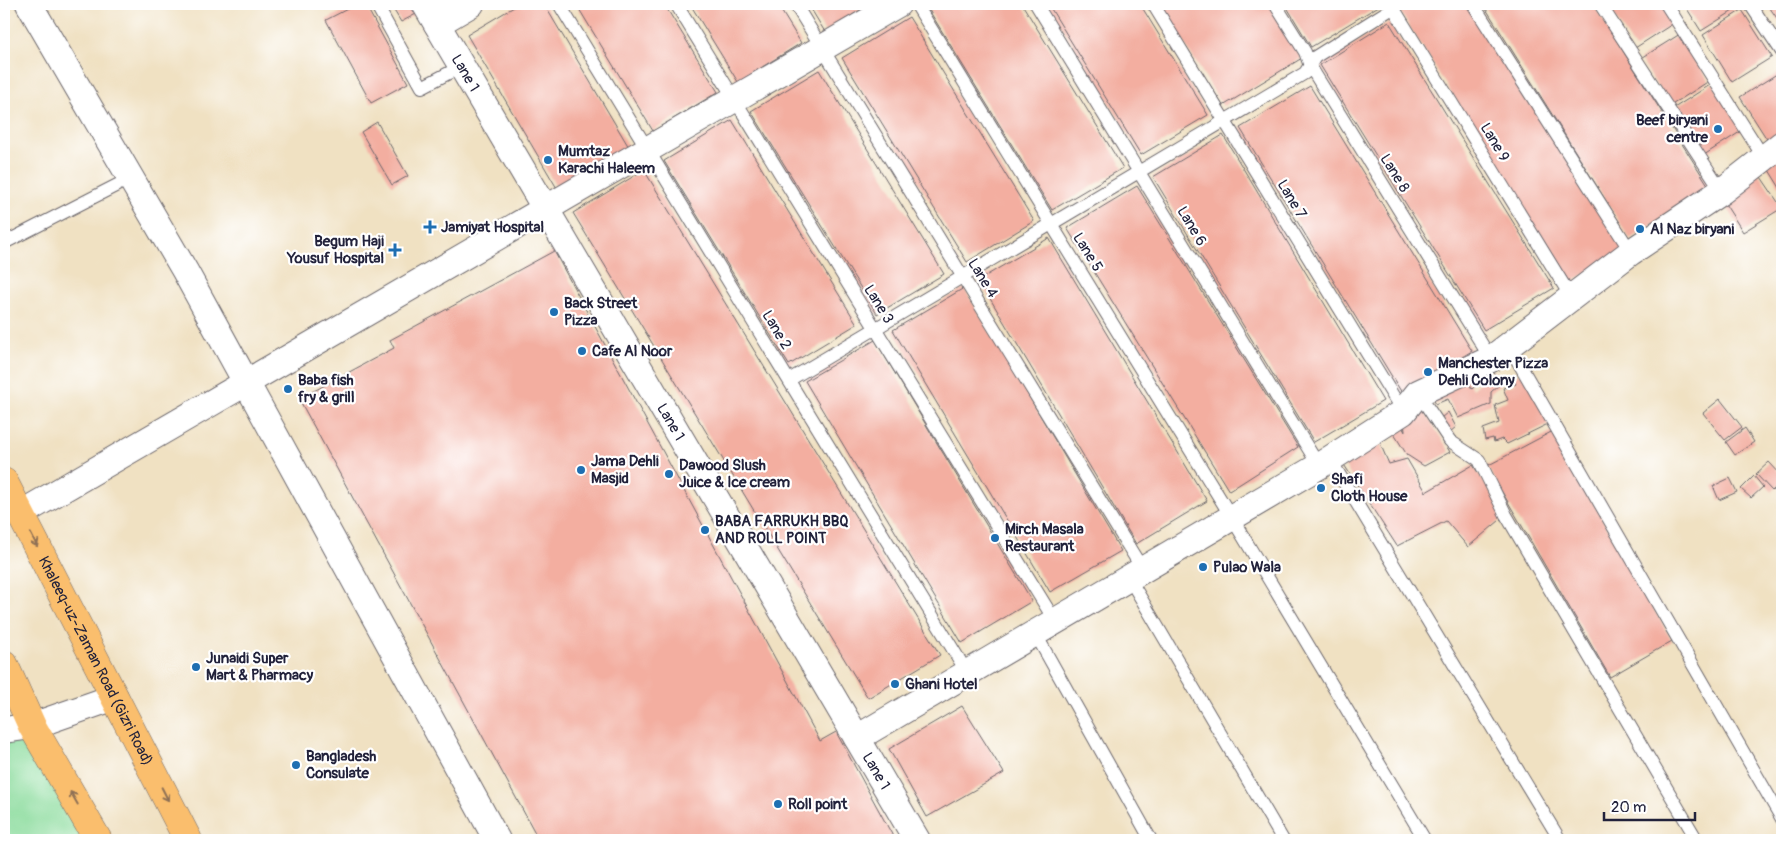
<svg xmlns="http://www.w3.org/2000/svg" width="1786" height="844" font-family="Pangolin,sans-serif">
<rect width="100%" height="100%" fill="#fff"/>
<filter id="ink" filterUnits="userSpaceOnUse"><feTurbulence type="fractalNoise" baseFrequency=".02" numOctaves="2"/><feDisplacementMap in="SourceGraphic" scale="10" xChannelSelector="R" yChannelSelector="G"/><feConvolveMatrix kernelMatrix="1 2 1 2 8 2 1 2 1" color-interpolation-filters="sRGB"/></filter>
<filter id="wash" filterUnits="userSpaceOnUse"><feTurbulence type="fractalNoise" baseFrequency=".0096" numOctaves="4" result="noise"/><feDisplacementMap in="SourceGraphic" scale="20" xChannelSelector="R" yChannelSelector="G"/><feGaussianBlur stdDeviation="1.12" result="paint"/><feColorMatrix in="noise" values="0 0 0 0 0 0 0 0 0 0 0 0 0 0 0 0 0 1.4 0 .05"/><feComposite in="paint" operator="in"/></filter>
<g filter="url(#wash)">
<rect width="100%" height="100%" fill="#f0e1c2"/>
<path fill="#89db9b" stroke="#567e6b" d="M 32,726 L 98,840 L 4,840 L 4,731 Z"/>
<g id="blocks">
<path fill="#f3aea0" d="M 357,4 L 365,4 L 408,83 L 371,103 L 326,20 Z
M 390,4 L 410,4 L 416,14 L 401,22 Z
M 519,4 L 544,4 L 630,149 L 558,190 L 467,35 Z
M 576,4 L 664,4 L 718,92 L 653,131 Z
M 690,4 L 777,4 L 801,43 L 738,82 Z
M 808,4 L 870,4 L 825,32 Z
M 932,4 L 1022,4 L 1123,168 L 1052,210 L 927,7 Z
M 1048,4 L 1140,4 L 1208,115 L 1141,155 Z
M 1160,4 L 1269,4 L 1302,58 L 1223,106 Z
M 1285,4 L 1382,4 L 1311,47 Z
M 1410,4 L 1472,4 L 1624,250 L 1570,283 L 1399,10 Z
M 1483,4 L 1593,4 L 1710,188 L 1630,239 Z
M 1606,4 L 1662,4 L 1674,23 L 1635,48 Z
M 1684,4 L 1739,4 L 1741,6 L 1701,31 Z
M 1767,4 L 1782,4 L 1782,19 L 1779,21 Z
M 1742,10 L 1772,57 L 1732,82 L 1703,35 Z
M 909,17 L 1034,221 L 967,262 L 842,58 Z
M 1389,22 L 1554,288 L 1484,330 L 1320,65 Z
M 1680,34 L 1709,81 L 1670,106 L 1640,59 Z
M 819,70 L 944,274 L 877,314 L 751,111 Z
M 1780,72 L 1782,75 L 1782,137 L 1770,144 L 1740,97 Z
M 1713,83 L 1743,130 L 1704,155 L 1674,108 Z
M 1310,86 L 1472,351 L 1402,393 L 1240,128 Z
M 732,120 L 857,324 L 789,365 L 664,161 Z
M 377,122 L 408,176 L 392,185 L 361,132 Z
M 1223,135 L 1383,401 L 1314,442 L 1153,177 Z
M 1782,151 L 1782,191 L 1764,162 Z
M 644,170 L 940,655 L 868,698 L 573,213 Z
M 1757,171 L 1782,208 L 1743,232 L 1722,199 Z
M 1137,186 L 1298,447 L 1229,491 L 1067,228 Z
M 1049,238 L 1207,501 L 1136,544 L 979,280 Z
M 554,251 L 820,741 L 836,732 L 895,840 L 539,840 L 299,399 L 394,348 L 390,340 Z
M 964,288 L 1121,551 L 1050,592 L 893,330 Z
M 875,340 L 1032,601 L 962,643 L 805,381 Z
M 1461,368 L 1472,389 L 1493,371 L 1500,384 L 1491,392 L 1491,404 L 1458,418 L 1448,399 L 1436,404 L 1425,386 Z
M 1524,371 L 1550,423 L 1507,444 L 1502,439 L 1494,442 L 1493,438 L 1485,440 L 1483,429 L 1499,423 L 1495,405 L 1508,400 L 1503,388 L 1516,384 L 1512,378 Z
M 1720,399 L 1742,427 L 1725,440 L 1703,413 Z
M 1422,408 L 1450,452 L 1424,466 L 1407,455 L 1383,416 L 1393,409 L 1405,432 L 1404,419 Z
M 1448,412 L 1456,427 L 1450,432 L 1441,418 Z
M 1745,428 L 1754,442 L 1735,455 L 1726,442 Z
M 1553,431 L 1672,641 L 1610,677 L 1487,466 Z
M 1376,434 L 1389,464 L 1407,459 L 1426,492 L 1473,465 L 1506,515 L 1468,547 L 1446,521 L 1397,546 L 1337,454 Z
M 1769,462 L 1782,476 L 1782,481 L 1772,491 L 1756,474 Z
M 1754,476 L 1763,487 L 1751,498 L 1741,489 Z
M 1730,478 L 1737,492 L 1719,500 L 1713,486 Z
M 962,706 L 1004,773 L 927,817 L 889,749 Z"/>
</g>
</g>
<g filter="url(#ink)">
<use href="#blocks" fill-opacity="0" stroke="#6a656a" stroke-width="1"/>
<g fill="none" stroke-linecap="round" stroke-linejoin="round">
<g stroke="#6a656a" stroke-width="14">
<path id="lane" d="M 376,4 L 422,87 L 462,66
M 559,4 L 968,674
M 676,4 L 1055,621
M 795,4 L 1143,570
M 916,4 L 1232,518 L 1425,840
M 1036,4 L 1319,466
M 1153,4 L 1403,412
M 1275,4 L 1305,52 L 1310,66 L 1491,359
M 1391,4 L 1571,297
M 1473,4 L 1631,252
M 1600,4 L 1722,191
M 1666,4 L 1764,158
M 1750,4 L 1782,52
M 4,243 L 131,178
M 1509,346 L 1782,819
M 789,380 L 1305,73 L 1315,57 L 1399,4
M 1418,393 L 1450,441 L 1479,460 L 1506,515 L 1697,840
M 1330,459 L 1560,840
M 1129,578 L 1283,840
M 1035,633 L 1151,840"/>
</g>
<g stroke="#6a656a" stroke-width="28">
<g id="street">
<path d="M 29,4 L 185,271 L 497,840"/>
<path id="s1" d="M 425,4 L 917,840"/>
<path d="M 437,24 L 471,4"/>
<path d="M 20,514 L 898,4"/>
<path d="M 4,730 L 32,726 L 115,697"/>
<path d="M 857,738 L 1319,466 L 1403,412 L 1418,393 L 1491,359 L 1631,252 L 1722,191 L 1782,144"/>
</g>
</g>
<g stroke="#6a656a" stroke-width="29">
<g id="primary">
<path id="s2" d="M 4,482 L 188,840"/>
<path d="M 4,664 L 32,726 L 98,840"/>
</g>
</g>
<use href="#lane" stroke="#fff" stroke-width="12"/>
<use href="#street" stroke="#fff" stroke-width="26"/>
<use href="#primary" stroke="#fabe6d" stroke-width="28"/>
</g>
<defs><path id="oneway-shaft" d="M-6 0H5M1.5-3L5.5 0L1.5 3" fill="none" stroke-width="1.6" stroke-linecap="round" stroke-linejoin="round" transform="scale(1.25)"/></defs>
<g stroke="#8e7054">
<use href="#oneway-shaft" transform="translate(34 540) rotate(63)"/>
<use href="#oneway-shaft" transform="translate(165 794) rotate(63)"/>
<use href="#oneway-shaft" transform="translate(74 798) rotate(-120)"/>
</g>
</g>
<g fill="#1f6fb2" stroke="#fff" stroke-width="2">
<circle cx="1718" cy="129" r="5"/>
<circle cx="548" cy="160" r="5"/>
<path d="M427.5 219.5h5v5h5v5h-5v5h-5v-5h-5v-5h5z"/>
<circle cx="1640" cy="229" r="5"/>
<path d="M392.5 242.5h5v5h5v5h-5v5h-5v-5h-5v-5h5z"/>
<circle cx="554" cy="312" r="5"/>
<circle cx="582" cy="351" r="5"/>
<circle cx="1428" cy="372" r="5"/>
<circle cx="288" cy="389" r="5"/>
<circle cx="581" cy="470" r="5"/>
<circle cx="669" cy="474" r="5"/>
<circle cx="1321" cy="488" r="5"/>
<circle cx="705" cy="530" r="5"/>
<circle cx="995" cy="538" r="5"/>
<circle cx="1203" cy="567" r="5"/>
<circle cx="196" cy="667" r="5"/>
<circle cx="895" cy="684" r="5"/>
<circle cx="296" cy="765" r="5"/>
<circle cx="778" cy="804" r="5"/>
</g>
<g text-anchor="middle" stroke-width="4.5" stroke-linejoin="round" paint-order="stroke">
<g font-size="15" fill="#22223b" stroke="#fff">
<text dy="5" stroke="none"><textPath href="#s1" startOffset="80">Lane 1</textPath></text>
<text transform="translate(1495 142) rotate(59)" y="5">Lane 9</text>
<text transform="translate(1395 173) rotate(58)" y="5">Lane 8</text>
<text transform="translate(1292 199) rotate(59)" y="5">Lane 7</text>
<text transform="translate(1192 226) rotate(59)" y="5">Lane 6</text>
<text transform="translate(1088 252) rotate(58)" y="5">Lane 5</text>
<text transform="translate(983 278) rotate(58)" y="5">Lane 4</text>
<text transform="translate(879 304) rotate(58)" y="5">Lane 3</text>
<text transform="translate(777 330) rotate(59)" y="5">Lane 2</text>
<text dy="5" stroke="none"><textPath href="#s1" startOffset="485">Lane 1</textPath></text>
<text dy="5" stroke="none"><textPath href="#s2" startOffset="201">Khaleeq-uz-Zaman Road (Gizri Road)</textPath></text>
<text dy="5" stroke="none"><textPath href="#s1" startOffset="890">Lane 1</textPath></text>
</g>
<g font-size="15" font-weight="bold" fill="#22223b" stroke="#fff" text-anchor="start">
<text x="1708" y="125" text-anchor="end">Beef biryani<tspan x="1708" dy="17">centre</tspan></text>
<text x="558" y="156">Mumtaz<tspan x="558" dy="17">Karachi Haleem</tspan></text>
<text x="441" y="232">Jamiyat Hospital</text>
<text x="1650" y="234">Al Naz biryani</text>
<text x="384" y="246" text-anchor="end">Begum Haji<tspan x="384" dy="17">Yousuf Hospital</tspan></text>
<text x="564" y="308">Back Street<tspan x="564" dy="17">Pizza</tspan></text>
<text x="592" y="356">Cafe Al Noor</text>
<text x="1438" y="368">Manchester Pizza<tspan x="1438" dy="17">Dehli Colony</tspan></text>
<text x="298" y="385">Baba fish<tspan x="298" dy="17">fry &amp; grill</tspan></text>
<text x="591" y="466">Jama Dehli<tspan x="591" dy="17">Masjid</tspan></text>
<text x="679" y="470">Dawood Slush<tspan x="679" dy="17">Juice &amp; Ice cream</tspan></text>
<text x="1331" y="484">Shafi<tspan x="1331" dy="17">Cloth House</tspan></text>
<text x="715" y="526">BABA FARRUKH BBQ<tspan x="715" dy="17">AND ROLL POINT</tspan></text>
<text x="1005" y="534">Mirch Masala<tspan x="1005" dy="17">Restaurant</tspan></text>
<text x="1213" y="572">Pulao Wala</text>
<text x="206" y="663">Junaidi Super<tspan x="206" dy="17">Mart &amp; Pharmacy</tspan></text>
<text x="905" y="689">Ghani Hotel</text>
<text x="306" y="761">Bangladesh<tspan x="306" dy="17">Consulate</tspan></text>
<text x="788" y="809">Roll point</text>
</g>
</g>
<rect width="1786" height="844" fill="none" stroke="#fff" stroke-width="20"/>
<path d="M1604 812v8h91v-8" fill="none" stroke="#22223b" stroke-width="2.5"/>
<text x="1611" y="812" font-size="15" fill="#22223b" stroke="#ffffff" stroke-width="4" paint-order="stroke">20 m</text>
</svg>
